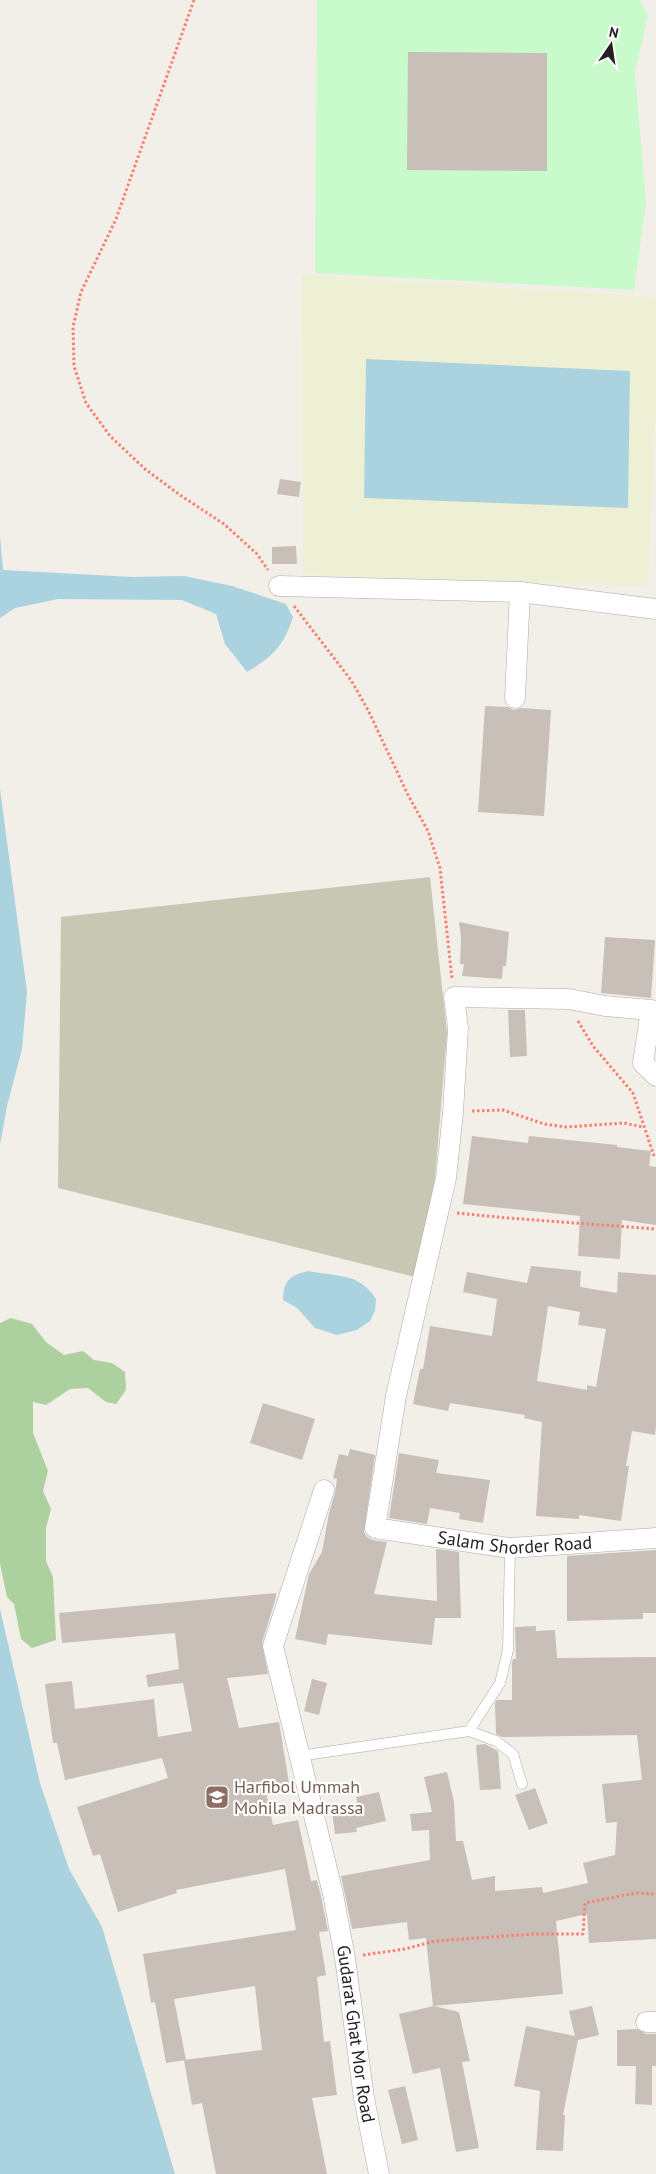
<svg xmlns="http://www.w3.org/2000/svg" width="656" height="2174" font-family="'PT Sans',sans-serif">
<rect width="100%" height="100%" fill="#f2efe9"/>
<path fill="#c7c7b4" d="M 430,877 L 447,1033 L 435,1178 L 415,1277 L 58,1188 L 61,917 Z"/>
<path fill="#eef0d5" d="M 302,275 L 656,297 L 656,406 L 648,586 L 303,575 Z"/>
<path fill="#add19e" d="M 11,1318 L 32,1324 L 46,1342 L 64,1355 L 83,1351 L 94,1360 L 112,1363 L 125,1372 L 126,1390 L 116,1404 L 106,1402 L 88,1388 L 70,1389 L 46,1405 L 33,1402 L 33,1433 L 48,1471 L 43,1491 L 51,1509 L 46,1528 L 46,1561 L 53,1577 L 56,1640 L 32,1648 L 21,1639 L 14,1604 L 7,1597 L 0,1564 L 0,1323 Z"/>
<path fill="#c8facc" d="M 317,0 L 640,0 L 648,15 L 635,73 L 646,202 L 634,290 L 315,273 Z"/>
<path fill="#aad3df" d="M 366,359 L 630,371 L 628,508 L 364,498 Z
M 0,536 L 3,570 L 133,577 L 184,576 L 232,586 L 286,604 L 293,617 C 284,646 272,657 247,672 L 225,644 L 216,614 L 182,600 L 58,599 L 15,608 L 0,618 Z
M 0,789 L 27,992 L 22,1049 L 7,1106 L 0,1145 Z
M 308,1271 C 337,1277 359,1272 376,1299 L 375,1311 L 370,1321 L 357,1330 L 337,1335 L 315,1328 L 297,1308 L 283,1300 C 284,1280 289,1276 308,1271 Z
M 0,1609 L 40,1783 L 69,1869 L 102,1927 L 175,2174 L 0,2174 Z"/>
<path fill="#c7bfb8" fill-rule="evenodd" d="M 408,52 L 547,53 L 547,171 L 407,170 Z
M 280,479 L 301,482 L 299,497 L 277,494 Z
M 296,546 L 297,564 L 272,564 L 272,547 Z
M 485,706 L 508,707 L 514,710 L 521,708 L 551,710 L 544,816 L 478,812 Z
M 459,922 L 509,932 L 506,966 L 503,966 L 502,979 L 462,976 L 464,964 L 460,964 L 461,938 Z
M 605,937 L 655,940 L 651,998 L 601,993 Z
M 508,1010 L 525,1010 L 527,1056 L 510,1057 Z
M 472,1136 L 528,1143 L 529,1136 L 617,1145 L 617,1147 L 651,1151 L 649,1166 L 656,1167 L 656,1225 L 622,1220 L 620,1259 L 578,1256 L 580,1216 L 463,1204 Z
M 531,1266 L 581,1271 L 580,1287 L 617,1293 L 618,1272 L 656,1275 L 656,1426 L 655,1435 L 632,1431 L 626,1466 L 629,1466 L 621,1521 L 579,1515 L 579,1519 L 536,1516 L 542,1422 L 524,1418 L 525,1415 L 450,1403 L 448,1411 L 413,1404 L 420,1369 L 423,1369 L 430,1326 L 492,1336 L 497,1299 L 463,1292 L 467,1272 L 527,1283 ZM 548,1306 L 580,1312 L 578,1325 L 606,1329 L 596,1387 L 587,1385 L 587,1390 L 537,1381 Z
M 263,1403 L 315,1419 L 302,1460 L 250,1443 Z
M 350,1449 L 375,1455 L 364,1532 L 367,1537 L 373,1540 L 387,1542 L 374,1594 L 437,1601 L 436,1549 L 459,1552 L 461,1618 L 435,1618 L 432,1645 L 328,1634 L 326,1645 L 295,1639 L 309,1574 L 322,1552 L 329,1513 L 335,1493 L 337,1479 L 333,1478 L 339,1454 L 348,1456 Z
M 399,1453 L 439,1460 L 436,1473 L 490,1480 L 483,1523 L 459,1519 L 460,1513 L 430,1508 L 427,1524 L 389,1518 Z
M 656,1550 L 656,1613 L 643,1613 L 643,1619 L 567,1621 L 567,1556 Z
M 276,1593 L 276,1597 L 262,1643 L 268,1674 L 227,1678 L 239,1728 L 279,1722 L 289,1783 L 265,1787 L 273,1825 L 298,1820 L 311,1881 L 317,1880 L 321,1896 L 328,1931 L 319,1932 L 326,1975 L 317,1977 L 324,2042 L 330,2041 L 337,2095 L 312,2098 L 327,2174 L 216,2174 L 202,2103 L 192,2105 L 184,2060 L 262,2050 L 255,1986 L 174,1999 L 186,2060 L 166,2063 L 155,2002 L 151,2003 L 143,1954 L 296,1930 L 285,1869 L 176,1890 L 177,1893 L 118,1912 L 100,1854 L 93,1856 L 77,1807 L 168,1778 L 162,1758 L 65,1780 L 57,1743 L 53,1743 L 45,1684 L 72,1681 L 75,1709 L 154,1699 L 158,1737 L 192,1731 L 183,1683 L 148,1687 L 146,1675 L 179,1669 L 175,1633 L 62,1643 L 59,1613 Z
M 536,1626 L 536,1631 L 555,1630 L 557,1658 L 656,1657 L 656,1939 L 589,1943 L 587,1914 L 556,1921 L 563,1994 L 433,2006 L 426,1938 L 409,1940 L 407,1922 L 352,1929 L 341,1876 L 430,1860 L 429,1830 L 412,1831 L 410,1814 L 432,1812 L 424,1777 L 447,1772 L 454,1802 L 456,1841 L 463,1841 L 472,1880 L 495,1876 L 495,1891 L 542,1887 L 543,1893 L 588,1883 L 583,1863 L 615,1855 L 617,1822 L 606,1823 L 602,1784 L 642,1780 L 637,1735 L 502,1737 L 496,1734 L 495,1703 L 497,1700 L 512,1700 L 512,1663 L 513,1659 L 516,1659 L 515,1627 Z
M 312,1679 L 327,1683 L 319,1715 L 304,1711 Z
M 485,1744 L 498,1751 L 501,1789 L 480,1790 L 476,1745 Z
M 535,1788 L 548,1823 L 529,1830 L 515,1795 Z
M 379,1792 L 386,1821 L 356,1828 L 357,1832 L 335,1834 L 332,1812 L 359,1809 L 356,1797 Z
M 434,2006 L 459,2012 L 470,2061 L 462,2062 L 479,2148 L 456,2152 L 440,2068 L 413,2074 L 399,2014 Z
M 592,2006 L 599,2035 L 578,2040 L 563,2115 L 565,2115 L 563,2151 L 536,2150 L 540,2091 L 514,2086 L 526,2026 L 575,2036 L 569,2011 Z
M 637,2029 L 646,2034 L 656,2034 L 656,2066 L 652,2066 L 652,2105 L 635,2104 L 636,2066 L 617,2066 L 617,2030 Z
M 405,2086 L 418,2140 L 402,2144 L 388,2090 Z"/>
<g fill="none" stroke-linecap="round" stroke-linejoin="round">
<g stroke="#a9a9a9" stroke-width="11">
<path id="service" d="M 469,1731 L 500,1683 L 508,1650 L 510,1548
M 299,1756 L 469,1731 L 496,1741 L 513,1754 L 522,1784"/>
</g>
<g stroke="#a9a9a9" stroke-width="21">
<g id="minor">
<path d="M 279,586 L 520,592 L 656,609"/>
<path d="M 515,698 L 520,592"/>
<path id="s1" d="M 656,1076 L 643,1063 L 651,1010 L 605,1006 L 569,999 L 454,997 L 458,1028 L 453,1113 L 446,1178 L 396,1396 L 375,1528 L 510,1548 L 656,1538"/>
<path id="s2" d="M 324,1490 L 273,1646 L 333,1894 L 345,1958 L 364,2098 L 379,2174"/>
<path d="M 646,2022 L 656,2022"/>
</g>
</g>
<path stroke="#fa8072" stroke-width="3" stroke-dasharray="2.5 2.5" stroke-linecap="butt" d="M 194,0 L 116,219 L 81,292 L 73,327 L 74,366 L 86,403 L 110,436 L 145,469 L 180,495 L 224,524 L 257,554 L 268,570
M 294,606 L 351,680 L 368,710 L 408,795 L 428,831 L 440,868 L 452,979
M 578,1021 L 593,1046 L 633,1093 L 654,1156
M 472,1111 L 503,1110 L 544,1124 L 566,1127 L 624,1123 L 643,1127
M 457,1213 L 508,1218 L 656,1229
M 363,1955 L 405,1949 L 435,1941 L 535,1934 L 583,1934 L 585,1903 L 636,1893 L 656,1894"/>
<use href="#service" stroke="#fff" stroke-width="10"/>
<use href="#minor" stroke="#fff" stroke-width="20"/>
</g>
<defs>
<g id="school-square" transform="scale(1.25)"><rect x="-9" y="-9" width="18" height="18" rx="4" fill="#8d6e63" stroke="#fff"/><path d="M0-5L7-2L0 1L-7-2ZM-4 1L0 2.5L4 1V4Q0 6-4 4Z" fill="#fff"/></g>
</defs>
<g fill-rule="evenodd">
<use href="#school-square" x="217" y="1797"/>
</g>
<g text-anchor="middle" stroke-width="4.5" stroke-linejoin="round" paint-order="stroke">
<g font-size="18" fill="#222" stroke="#fff">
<text dy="6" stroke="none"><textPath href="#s1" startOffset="950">Salam Shorder Road</textPath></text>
<text dy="6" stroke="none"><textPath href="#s2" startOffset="561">Gudarat Ghat Mor Road</textPath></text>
</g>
<g font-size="18" fill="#785e54" stroke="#fff" text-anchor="start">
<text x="234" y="1793">Harfibol Ummah<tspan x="234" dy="21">Mohila Madrassa</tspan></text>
</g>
</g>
<g transform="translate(611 45) rotate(13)" stroke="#ffffff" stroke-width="4" paint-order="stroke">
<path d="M0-4L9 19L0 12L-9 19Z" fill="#222222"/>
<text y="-8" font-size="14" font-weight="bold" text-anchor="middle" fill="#222222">N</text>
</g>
</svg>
